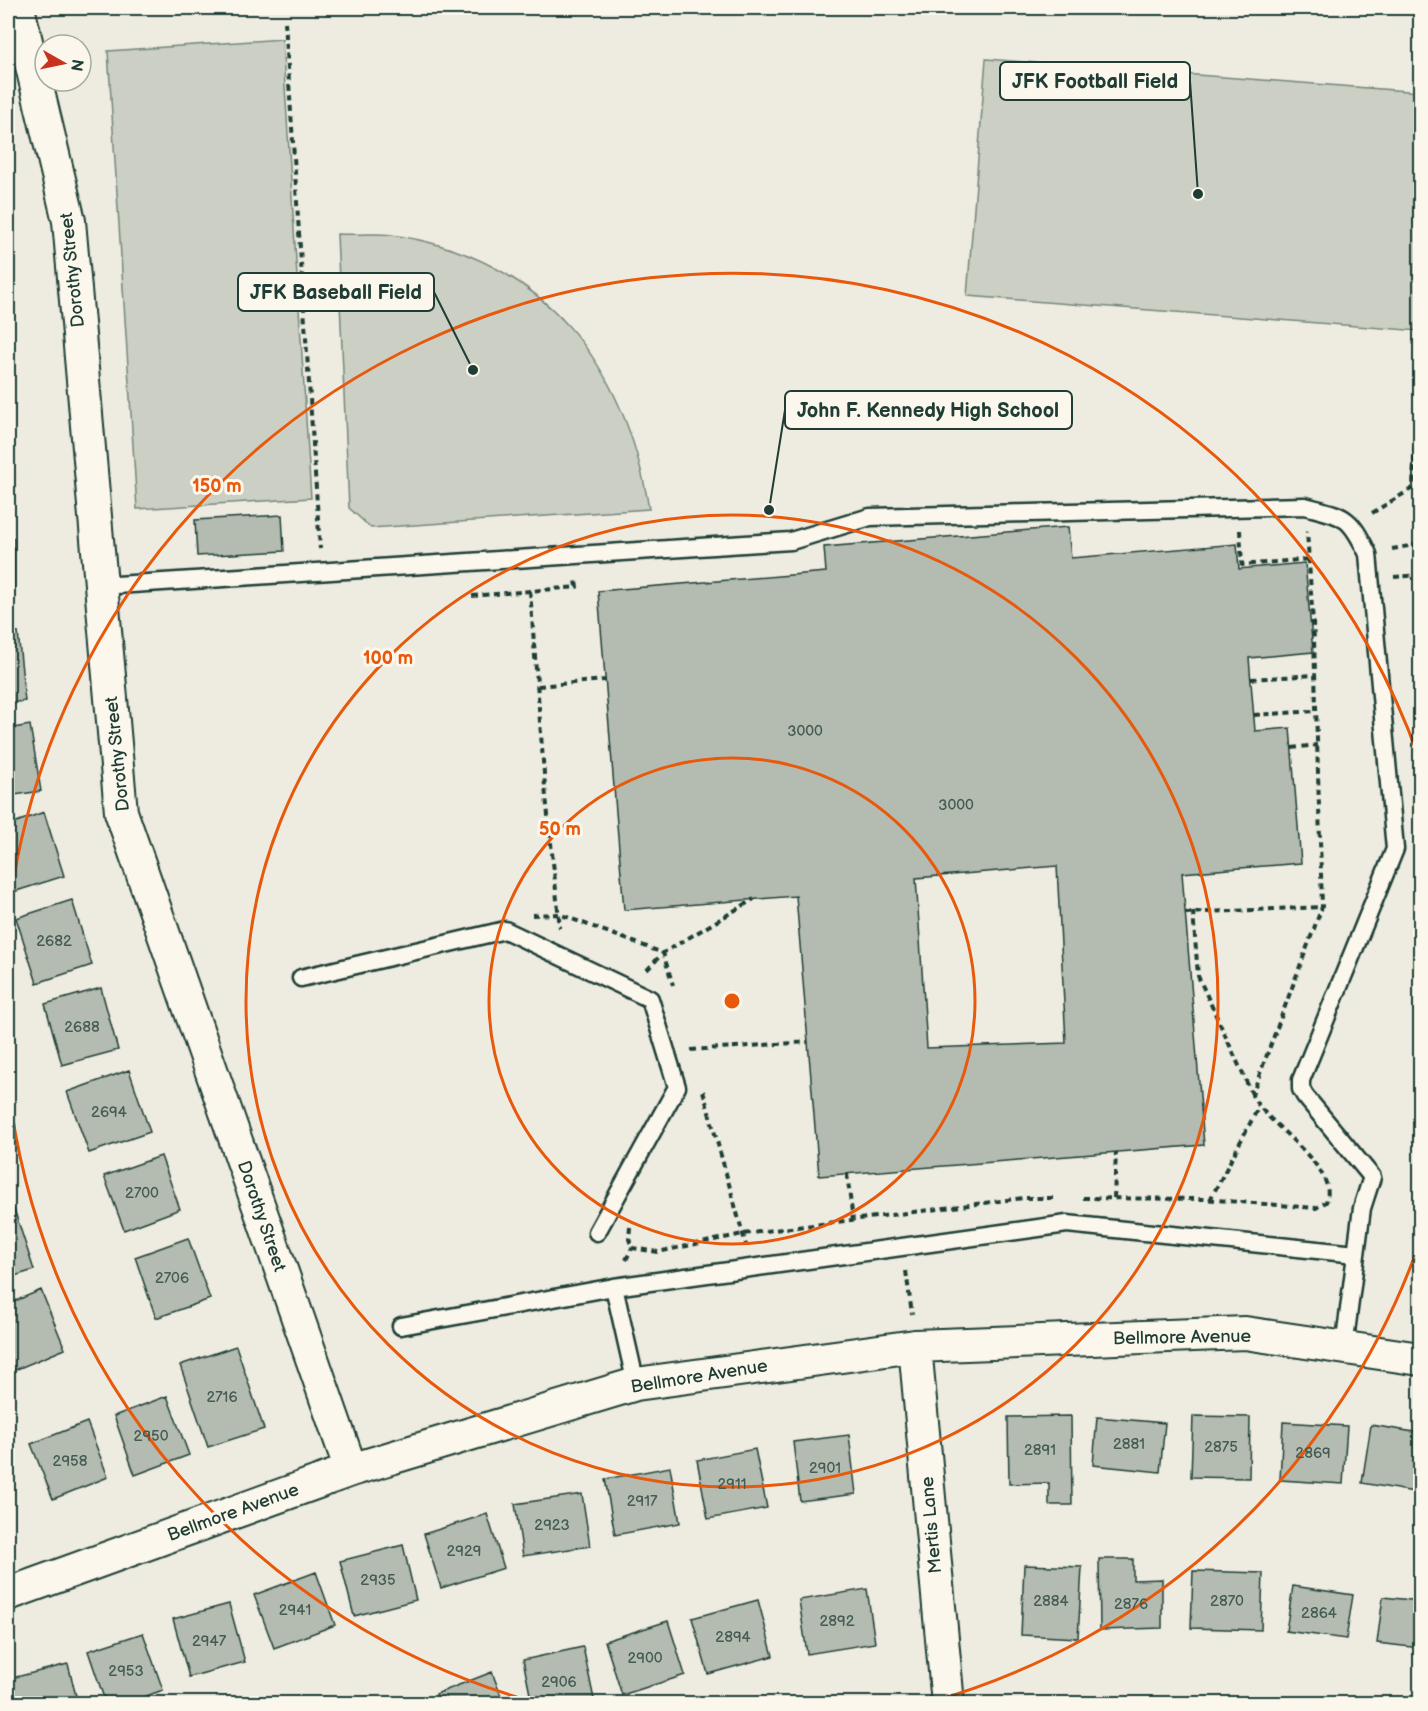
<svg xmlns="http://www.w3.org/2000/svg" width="1428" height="1711" font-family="'Balsamiq Sans',sans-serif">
<rect width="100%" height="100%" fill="#eeece1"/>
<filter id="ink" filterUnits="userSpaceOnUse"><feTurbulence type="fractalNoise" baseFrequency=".0167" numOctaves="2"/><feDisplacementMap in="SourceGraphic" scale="12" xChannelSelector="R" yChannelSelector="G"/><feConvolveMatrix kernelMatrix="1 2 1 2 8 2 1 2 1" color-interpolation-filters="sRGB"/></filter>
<g filter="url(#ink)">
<path fill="#cbcfc4" stroke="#75867c" stroke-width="1.5" d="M 282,39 L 311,498 L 137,509 L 108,51 Z
M 986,59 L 1420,92 L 1420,331 L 967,296 Z
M 337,234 C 355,235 374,233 392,235 C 544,257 625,364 649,509 L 371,528 L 349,508 Z"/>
<path fill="#b4bbb0" stroke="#1f3d34" stroke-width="1.5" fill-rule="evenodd" d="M 8,450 L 10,507 L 8,507 Z
M 282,515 L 284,551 L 197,556 L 195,520 Z
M 1068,527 L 1071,558 L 1237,544 L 1239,569 L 1305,563 L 1313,652 L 1249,658 L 1255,731 L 1290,728 L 1301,863 L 1182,873 L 1204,1145 L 819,1176 L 796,896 L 624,910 L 598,591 L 826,572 L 824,547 ZM 1057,866 L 1066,1043 L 927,1048 L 916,878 Z
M 8,538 L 14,538 L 14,606 L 8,606 Z
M 18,632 L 25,701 L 8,703 L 8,633 Z
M 30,725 L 41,791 L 8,796 L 8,729 Z
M 44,812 L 64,876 L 10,893 L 8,884 L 8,825 Z
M 72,900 L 92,965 L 37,983 L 16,918 Z
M 101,988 L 118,1050 L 62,1065 L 45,1004 Z
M 129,1070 L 150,1132 L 89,1153 L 67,1092 Z
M 161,1156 L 180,1209 L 124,1230 L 104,1176 Z
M 14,1209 L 34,1270 L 8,1278 L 8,1211 Z
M 188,1238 L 210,1299 L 156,1318 L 135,1257 Z
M 41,1290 L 65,1349 L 10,1372 L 8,1364 L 8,1304 Z
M 236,1346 L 264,1429 L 208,1447 L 180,1365 Z
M 167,1396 L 189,1455 L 135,1475 L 114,1416 Z
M 1071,1416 L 1072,1505 L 1049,1505 L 1049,1483 L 1009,1484 L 1008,1417 Z
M 1193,1416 L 1250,1417 L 1249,1478 L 1191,1477 Z
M 1097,1417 L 1165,1423 L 1160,1472 L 1093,1465 Z
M 87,1422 L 108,1477 L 53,1499 L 31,1444 Z
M 1283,1422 L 1347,1426 L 1343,1484 L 1280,1480 Z
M 1371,1425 L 1420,1433 L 1420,1493 L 1362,1483 Z
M 849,1435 L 856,1494 L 800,1501 L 793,1442 Z
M 755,1449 L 767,1508 L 708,1519 L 697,1460 Z
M 670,1467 L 680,1523 L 615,1535 L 605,1479 Z
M 582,1494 L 590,1546 L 523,1556 L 515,1504 Z
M 487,1514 L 504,1568 L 441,1588 L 424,1534 Z
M 403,1545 L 416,1600 L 354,1616 L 340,1561 Z
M 1099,1559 L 1133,1559 L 1133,1580 L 1162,1579 L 1162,1628 L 1100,1630 Z
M 1024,1565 L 1082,1567 L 1078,1638 L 1021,1635 Z
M 1193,1571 L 1263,1573 L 1261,1630 L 1191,1628 Z
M 316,1572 L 335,1625 L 274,1648 L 254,1595 Z
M 1293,1586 L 1353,1595 L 1346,1639 L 1286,1631 Z
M 867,1589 L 875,1643 L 807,1654 L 799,1600 Z
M 1383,1597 L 1420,1601 L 1420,1648 L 1377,1643 Z
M 758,1600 L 773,1656 L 708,1674 L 692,1618 Z
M 229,1604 L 245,1662 L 189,1677 L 173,1619 Z
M 668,1621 L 685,1675 L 622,1695 L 605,1641 Z
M 143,1633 L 163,1690 L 124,1704 L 106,1704 L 88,1651 Z
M 583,1647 L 595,1704 L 532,1704 L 523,1660 Z
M 68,1664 L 78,1704 L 9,1704 L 8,1679 Z
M 492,1672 L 504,1704 L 440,1704 L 436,1694 Z"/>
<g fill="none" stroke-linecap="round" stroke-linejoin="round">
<g stroke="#1f3d34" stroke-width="21">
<path id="service" d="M 101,586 L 791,541 L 870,517 L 1305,506 C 1346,517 1349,515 1368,554 L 1395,849 L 1301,1080 L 1301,1089 L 1305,1096 L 1372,1177 L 1362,1208 L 1344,1348
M 301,978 L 505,930 L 650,999 L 677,1087 L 597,1232
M 614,1287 L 636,1384
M 401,1326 L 614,1287 L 1067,1224 L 1356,1254"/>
</g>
<g stroke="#1f3d34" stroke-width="36">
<path id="minor" d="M 18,8 L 69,221 L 121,812 L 351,1470
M 915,1346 L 948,1704
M 8,1594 L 351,1470 L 636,1384 L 915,1346 L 1245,1333 L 1420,1359"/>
</g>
<path stroke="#1f3d34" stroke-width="4" stroke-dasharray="6 4.5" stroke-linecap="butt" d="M 285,22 L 320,549
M 1372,513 L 1413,488 L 1417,399
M 1240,530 L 1242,565 L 1309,559
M 1392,549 L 1420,544
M 1394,577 L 1420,575
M 530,591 L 545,787 L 560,928
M 472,596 L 577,587 L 576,580
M 1251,679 L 1315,675
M 538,686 L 605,680
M 1254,715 L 1316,711
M 1292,748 L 1317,745
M 1193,912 L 1198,976 L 1252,1094
M 1185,913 L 1322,907
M 532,915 L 559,914 L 663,953 L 673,985
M 647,970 L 663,953 L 754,899
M 691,1050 L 808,1042
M 703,1091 L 746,1245
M 847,1174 L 853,1220
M 1083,1198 L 1203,1199 L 1316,1208 L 1326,1202 C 1340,1167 1266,1125 1252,1095 L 1322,907 L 1314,639 L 1307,531
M 1114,1198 L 1116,1152
M 1210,1200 L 1258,1108
M 630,1227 L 629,1239 L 632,1248 L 658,1252 L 743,1234 L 1023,1198 L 1057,1198
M 626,1260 L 632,1248
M 906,1271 L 912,1314"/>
<use href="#service" stroke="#fbf7ec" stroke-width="16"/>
<use href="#minor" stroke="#fbf7ec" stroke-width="32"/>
</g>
</g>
<g fill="none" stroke="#e8590c" stroke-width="3">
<circle cx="732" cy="1001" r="243"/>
<circle cx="732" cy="1001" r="486"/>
<path d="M1419 1244A729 729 0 0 1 927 1703M537 1703A729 729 0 0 1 8 1084M8 918A729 729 0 0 1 1419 758"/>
</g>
<g text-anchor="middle" stroke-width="6" stroke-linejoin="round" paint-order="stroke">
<g font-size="15" fill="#445c53">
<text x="805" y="736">3000</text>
<text x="956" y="810">3000</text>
<text x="54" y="946">2682</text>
<text x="82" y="1032">2688</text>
<text x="109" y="1117">2694</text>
<text x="142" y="1198">2700</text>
<text x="172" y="1283">2706</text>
<text x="222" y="1402">2716</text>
<text x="151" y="1441">2950</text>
<text x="1129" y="1449">2881</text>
<text x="1221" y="1452">2875</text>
<text x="1040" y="1455">2891</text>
<text x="1313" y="1458">2869</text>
<text x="70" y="1466">2958</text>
<text x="825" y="1473">2901</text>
<text x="732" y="1489">2911</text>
<text x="642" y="1506">2917</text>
<text x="552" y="1530">2923</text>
<text x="464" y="1556">2929</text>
<text x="378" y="1585">2935</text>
<text x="1051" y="1606">2884</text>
<text x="1227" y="1606">2870</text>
<text x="1131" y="1609">2876</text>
<text x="295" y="1615">2941</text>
<text x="1319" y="1618">2864</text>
<text x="837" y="1626">2892</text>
<text x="733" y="1642">2894</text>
<text x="209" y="1646">2947</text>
<text x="645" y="1663">2900</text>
<text x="126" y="1676">2953</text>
<text x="559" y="1687">2906</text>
</g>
<g font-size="18" fill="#1f3d34" stroke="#fbf7ec">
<text transform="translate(72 270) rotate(-96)" y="6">Dorothy Street</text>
<text transform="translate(117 754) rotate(-96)" y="6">Dorothy Street</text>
<text transform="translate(262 1216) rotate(71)" y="6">Dorothy Street</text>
<text transform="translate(1182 1337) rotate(-1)" y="6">Bellmore Avenue</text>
<text transform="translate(699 1376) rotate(-9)" y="6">Bellmore Avenue</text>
<text transform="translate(233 1512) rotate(-20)" y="6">Bellmore Avenue</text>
<text transform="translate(931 1525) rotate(-95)" y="6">Mertis Lane</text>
</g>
</g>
<circle cx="732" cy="1001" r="9" fill="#e8590c" stroke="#fbf7ec" stroke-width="3"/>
<g font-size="18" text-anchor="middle" font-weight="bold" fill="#e8590c" stroke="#fbf7ec" stroke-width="6" stroke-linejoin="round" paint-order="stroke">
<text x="217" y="492">150 m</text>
<text x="388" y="664">100 m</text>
<text x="560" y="835">50 m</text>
</g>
<path fill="none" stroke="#1f3d34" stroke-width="2" d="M1198 194L1190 81M473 370L434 292M769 510L785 410"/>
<g fill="#1f3d34" stroke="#fbf7ec" stroke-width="2">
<circle cx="1198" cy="194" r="6"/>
<circle cx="473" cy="370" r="6"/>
<circle cx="769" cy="510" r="6"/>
</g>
<g fill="#fbf7ec" stroke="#1f3d34" stroke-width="2">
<rect x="1000" y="62" width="190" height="38" rx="6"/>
<rect x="238" y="273" width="196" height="38" rx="6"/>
<rect x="785" y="391" width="287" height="38" rx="6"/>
</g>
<g font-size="20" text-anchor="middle" font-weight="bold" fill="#1f3d34">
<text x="1095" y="88">JFK Football Field</text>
<text x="336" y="299">JFK Baseball Field</text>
<text x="928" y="417">John F. Kennedy High School</text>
</g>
<rect width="1428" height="1711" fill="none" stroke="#fbf7ec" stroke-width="30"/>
<rect x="15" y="15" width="1398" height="1681" fill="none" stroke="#1f3d34" stroke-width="2" filter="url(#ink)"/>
<g transform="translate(63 63) rotate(99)"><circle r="28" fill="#fbf7ec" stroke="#a3ada2" stroke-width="1.5"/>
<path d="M0-4.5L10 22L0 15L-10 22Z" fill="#c8321e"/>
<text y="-9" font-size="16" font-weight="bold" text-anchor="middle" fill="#1f3d34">N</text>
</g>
</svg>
